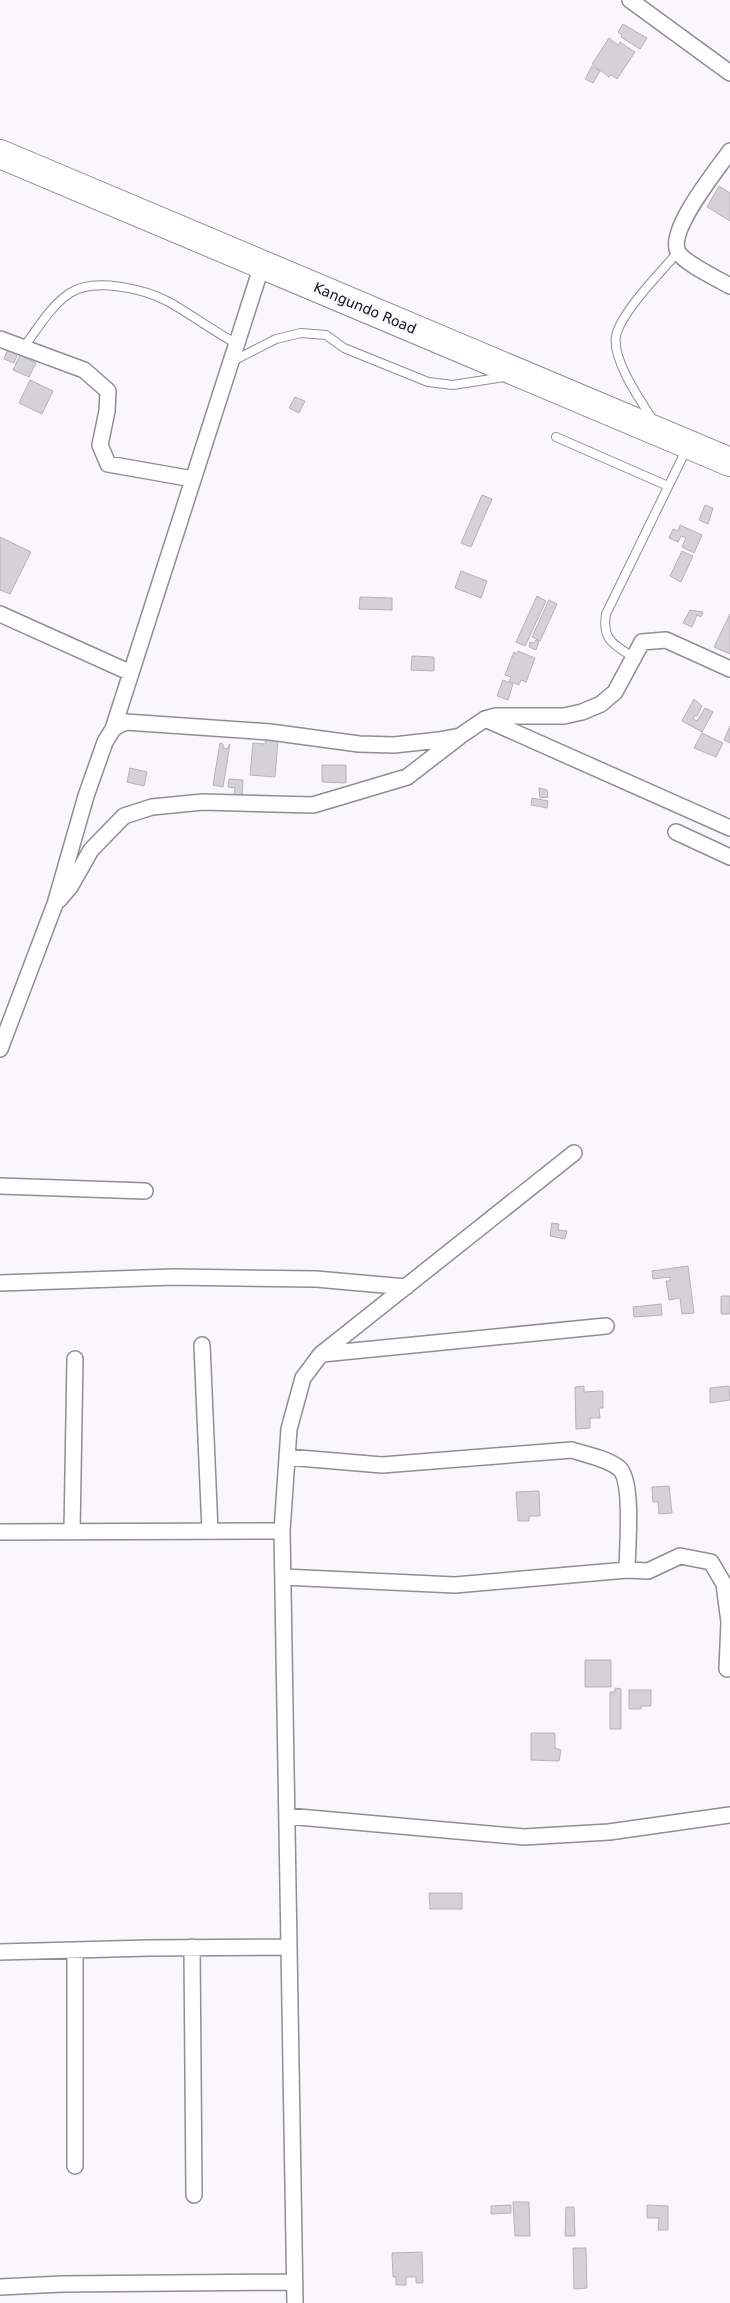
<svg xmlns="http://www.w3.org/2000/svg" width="730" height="2303" font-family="'DejaVu Sans',sans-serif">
<rect width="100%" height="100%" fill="#f9f7fc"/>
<path fill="#d4d2d7" stroke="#b4b3b7" d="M 623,24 L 647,38 L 640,49 L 621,37 L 622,35 L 618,32 Z
M 609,38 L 618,45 L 620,42 L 635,52 L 617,79 L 611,75 L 609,77 L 592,64 Z
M 592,66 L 600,71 L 593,83 L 585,79 Z
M 719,186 L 730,193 L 730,221 L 707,207 Z
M 8,349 L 18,353 L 14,363 L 4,359 Z
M 20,355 L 36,363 L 29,377 L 13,370 Z
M 30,380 L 53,391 L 42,414 L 19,403 Z
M 295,397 L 305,401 L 299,413 L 289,408 Z
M 482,495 L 492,499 L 471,547 L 461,543 Z
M 705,505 L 713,508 L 708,524 L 699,520 Z
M 680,525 L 702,535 L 694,553 L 682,547 L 686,538 L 681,536 L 678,542 L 669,538 L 673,529 L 678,531 Z
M 0,537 L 31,552 L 10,594 L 0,590 Z
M 682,551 L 693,556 L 681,582 L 670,576 Z
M 461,571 L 487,581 L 481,598 L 455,588 Z
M 537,596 L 546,601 L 525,646 L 516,642 Z
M 360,597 L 392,598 L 392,610 L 359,609 Z
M 549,600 L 557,604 L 540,641 L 532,637 Z
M 690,610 L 703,612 L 701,617 L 697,615 L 692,627 L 683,623 Z
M 730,614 L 730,654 L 714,647 Z
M 536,640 L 539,641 L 536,650 L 529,647 L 530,642 L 534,643 Z
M 518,651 L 535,658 L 526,682 L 521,680 L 519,685 L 509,681 L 511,677 L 505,675 L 514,652 L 517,654 Z
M 412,656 L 434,657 L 434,671 L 411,670 Z
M 503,680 L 513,684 L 508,700 L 497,696 Z
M 694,699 L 702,706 L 697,716 L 695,715 L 693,719 L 697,721 L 705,708 L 713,712 L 702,732 L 682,721 Z
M 730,726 L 730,743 L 724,740 Z
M 702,733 L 723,743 L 716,757 L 694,748 Z
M 266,739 L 278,740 L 275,777 L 250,775 L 253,743 L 265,744 Z
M 220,743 L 223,744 L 223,748 L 227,749 L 230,744 L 223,787 L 213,785 Z
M 322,765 L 346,765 L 346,783 L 322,782 Z
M 130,768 L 147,772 L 144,786 L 127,782 Z
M 229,779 L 243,780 L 242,796 L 234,796 L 235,788 L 228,787 Z
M 539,788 L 547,790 L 548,797 L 540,798 Z
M 532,798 L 548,801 L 547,808 L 531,805 Z
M 552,1223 L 559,1224 L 558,1230 L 567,1231 L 565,1239 L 550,1236 Z
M 688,1266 L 694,1313 L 682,1314 L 680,1298 L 669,1300 L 666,1281 L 670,1281 L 670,1277 L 653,1279 L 652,1271 Z
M 721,1296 L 730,1296 L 730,1314 L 721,1314 Z
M 661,1304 L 662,1315 L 634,1317 L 633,1307 Z
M 584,1386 L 584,1392 L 603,1391 L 603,1408 L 599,1408 L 600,1418 L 590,1418 L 590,1428 L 576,1429 L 575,1387 Z
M 729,1386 L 730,1400 L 710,1403 L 710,1388 Z
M 669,1486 L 672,1513 L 659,1514 L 658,1502 L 653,1502 L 652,1487 Z
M 539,1491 L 540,1516 L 529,1516 L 529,1521 L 518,1521 L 516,1492 Z
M 585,1660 L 611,1660 L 611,1687 L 585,1687 Z
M 615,1688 L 621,1689 L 621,1729 L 610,1729 L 610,1692 L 615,1692 Z
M 629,1690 L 651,1690 L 651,1706 L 641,1706 L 641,1709 L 629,1709 Z
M 531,1733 L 555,1733 L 555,1748 L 561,1750 L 559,1761 L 531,1760 Z
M 429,1893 L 462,1893 L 462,1909 L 430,1909 Z
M 513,2202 L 529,2202 L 530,2236 L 515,2236 Z
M 511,2205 L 511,2213 L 491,2214 L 491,2206 Z
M 647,2205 L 668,2206 L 668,2230 L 658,2230 L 659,2218 L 647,2218 Z
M 566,2207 L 574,2207 L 575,2236 L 565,2236 Z
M 573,2248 L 586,2248 L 587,2288 L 574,2289 Z
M 422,2252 L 423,2283 L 416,2283 L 416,2277 L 406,2277 L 406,2285 L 396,2285 L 396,2277 L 393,2277 L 392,2253 Z"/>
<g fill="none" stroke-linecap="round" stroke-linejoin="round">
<g stroke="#8f8e92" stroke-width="10">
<path id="lane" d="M 23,348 C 37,330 50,306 70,293 C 94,277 145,289 169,302 C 192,315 213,331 237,344
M 231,362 L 276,339 L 301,333 L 326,335 L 344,348 L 428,382 L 453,385 L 504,377
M 653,420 C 640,400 612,360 616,336 C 621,312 662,271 678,252
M 556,437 L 668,486
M 633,657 C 613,644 602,640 606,614 L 687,448"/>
</g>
<g stroke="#8f8e92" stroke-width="18">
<path id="street" d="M 630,0 L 730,73
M 730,151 C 717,170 667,230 678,252 C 684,263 718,279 730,286
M 0,339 L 84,370 L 108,391 L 107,411 L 100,445 L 108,464 L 193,479
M 0,614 L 131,673
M 485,719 L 730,828
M 113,729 L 262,265
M 676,832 L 730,857
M 59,900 L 70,887 L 91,850 L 124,816 L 152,807 L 203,802 L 313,805 L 407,777 L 459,737
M 0,1049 L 55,904 L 86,796 L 105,742 L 113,729 L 119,725 L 126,722 L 140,723 L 270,732 L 359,744 L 394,745 L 439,740 L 460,736 L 485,719 L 496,716 L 564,716 L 582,712 L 601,704 L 615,692 L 642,642 L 666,640 L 730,669
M 0,1186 L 145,1191
M 0,1283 L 173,1277 L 316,1279 L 406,1287
M 202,1345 L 210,1531
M 322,1354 L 606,1326
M 287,1457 L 382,1465 L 572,1450 C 587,1455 606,1458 619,1468 C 634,1481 627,1550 627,1570
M 0,1532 L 282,1531
M 72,1532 L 75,1359
M 283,1577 L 455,1585 L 627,1570 L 648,1571 L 680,1556 L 711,1562 L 724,1584 L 729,1622 L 727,1669
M 287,1816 L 524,1837 L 609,1832 L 730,1815
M 192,1947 L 194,2195
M 0,1952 L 148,1948 L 289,1947
M 75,2166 L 75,1951
M 0,2287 L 62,2284 L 295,2282
M 295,2303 L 282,1531 L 289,1429 L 303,1378 L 321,1354 L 574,1153"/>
</g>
<g stroke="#8f8e92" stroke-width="30">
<path id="highway" d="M 0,154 L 730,462"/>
</g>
<use href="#lane" stroke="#fff" stroke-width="8"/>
<use href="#street" stroke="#fff" stroke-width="15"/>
<use href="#highway" stroke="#fff" stroke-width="28"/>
</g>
<g text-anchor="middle" stroke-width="4" stroke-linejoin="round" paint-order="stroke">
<g font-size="14" fill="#141415" stroke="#f9f7fc">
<text transform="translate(365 308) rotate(23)" y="5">Kangundo Road</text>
</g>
</g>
</svg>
